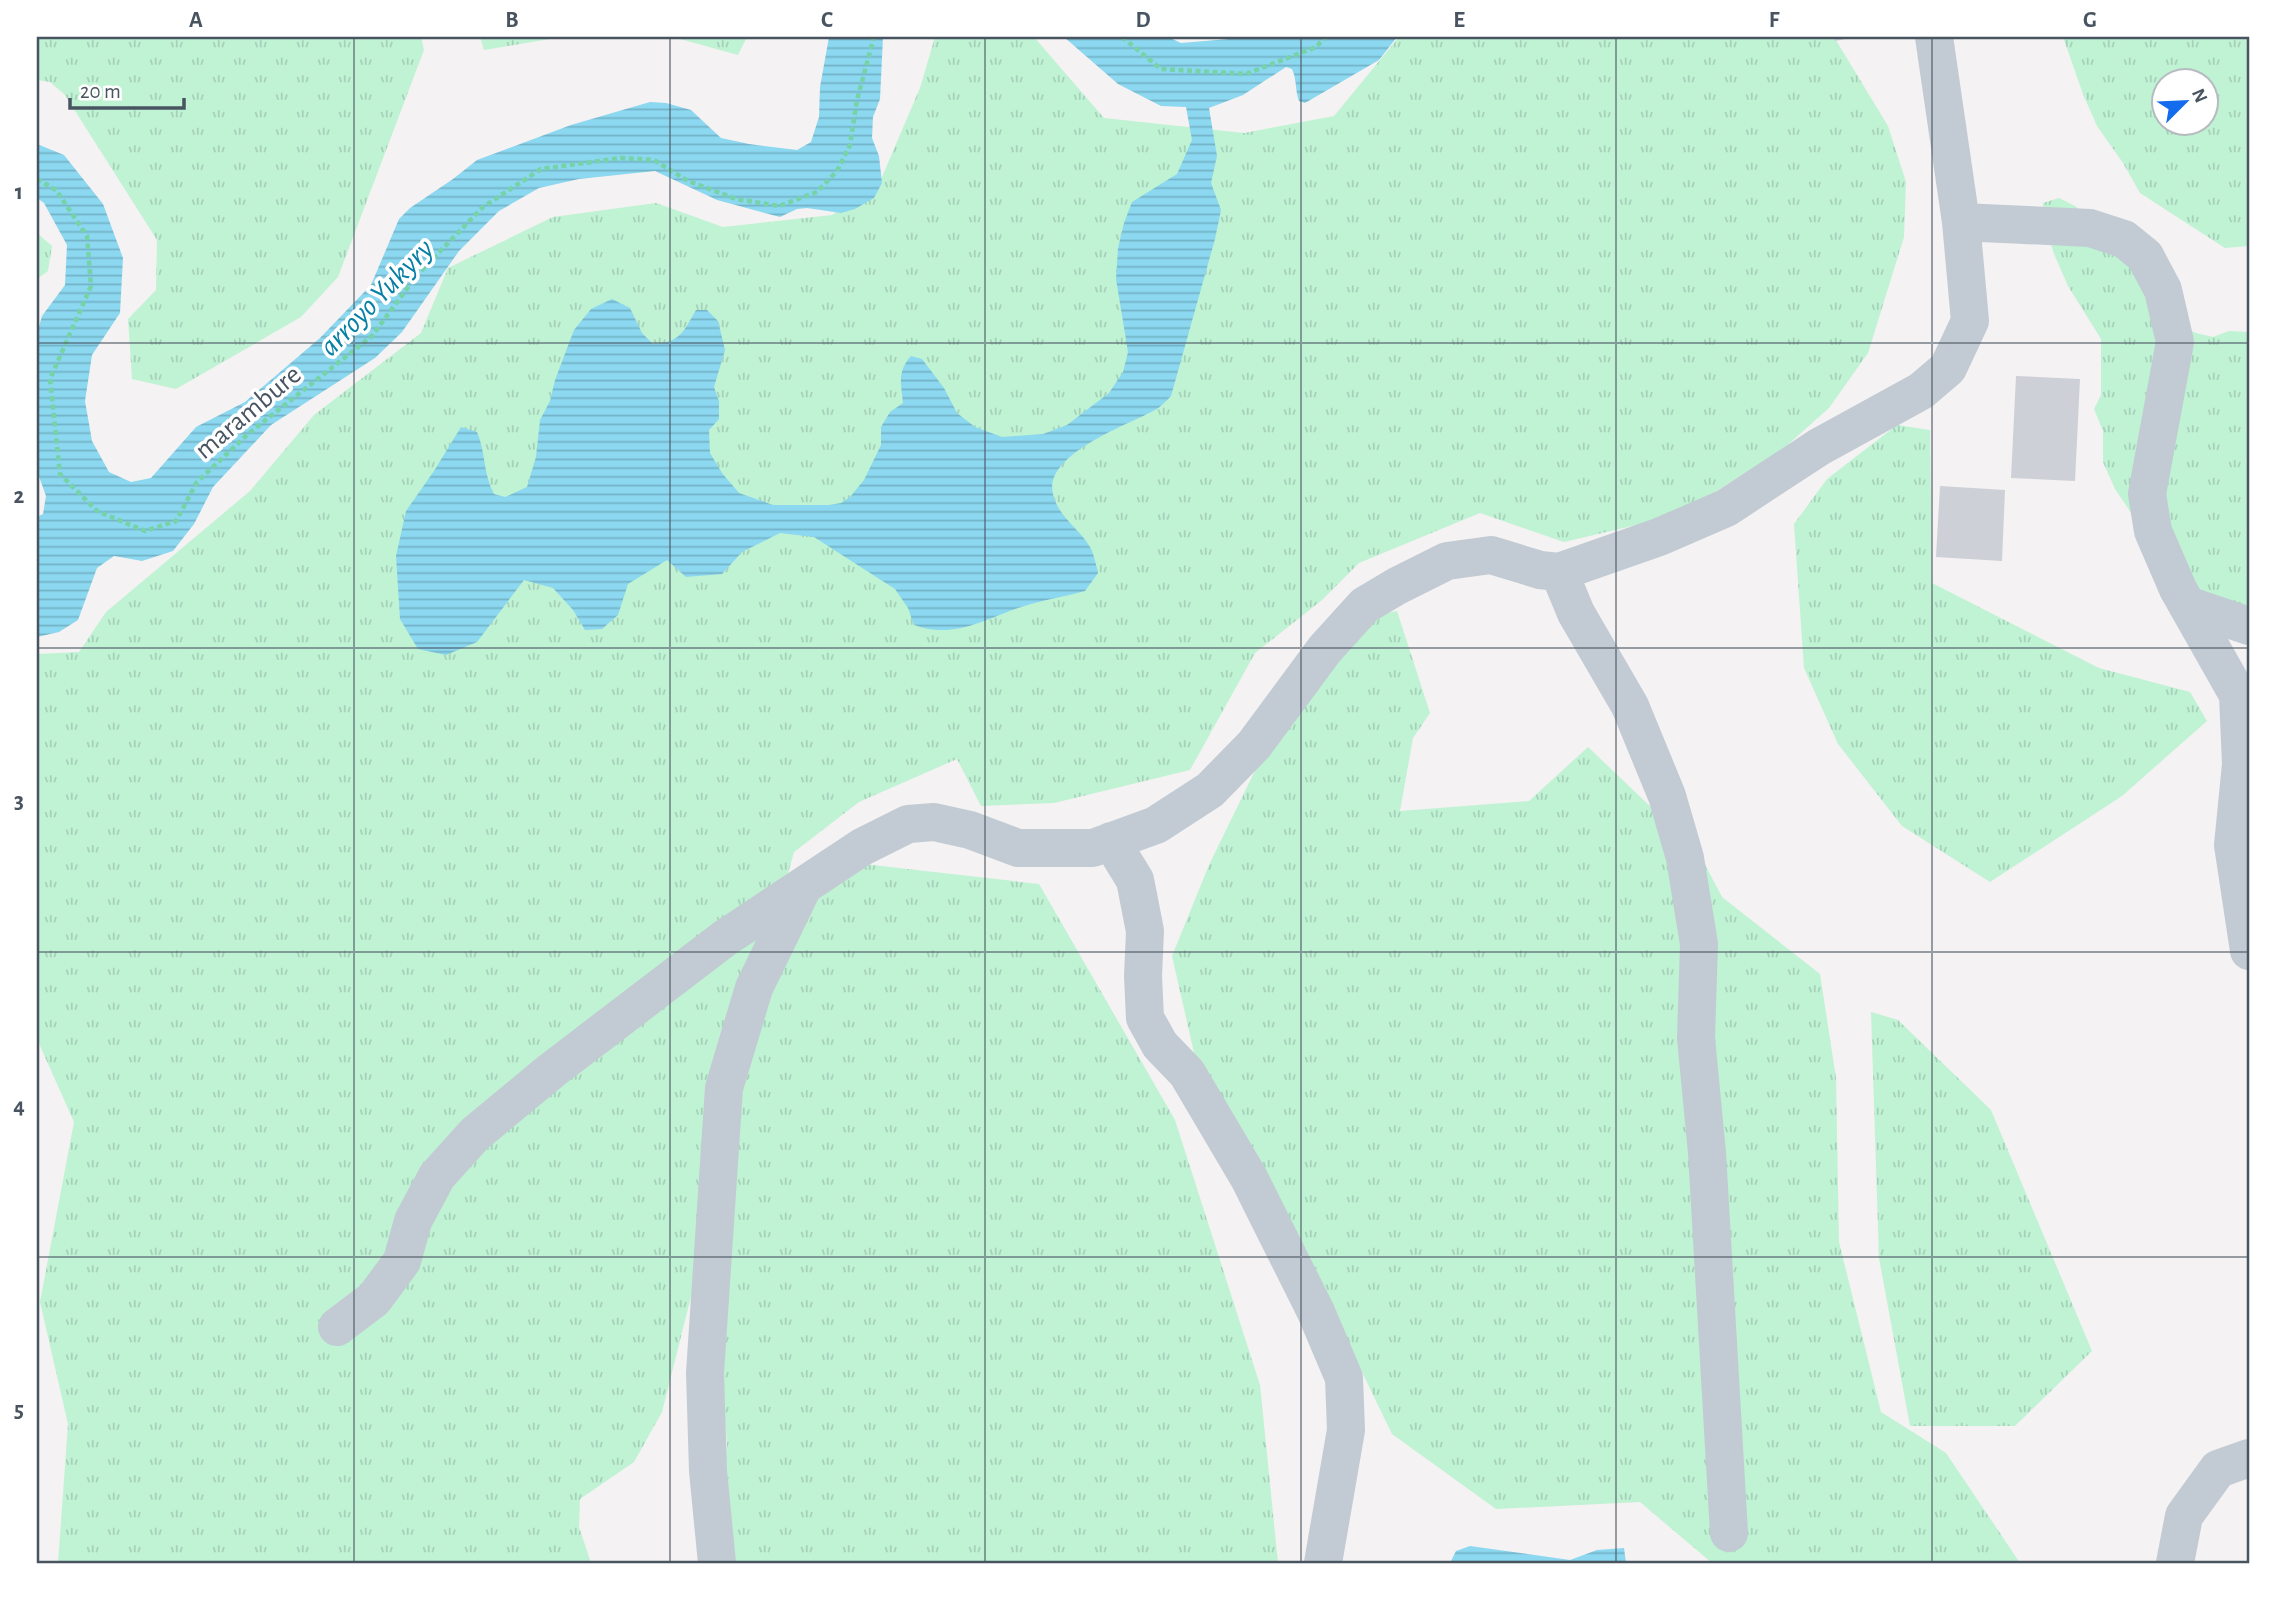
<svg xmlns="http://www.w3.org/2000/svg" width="2286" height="1600" font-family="'Alegreya Sans',sans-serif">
<defs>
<pattern id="grass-tufts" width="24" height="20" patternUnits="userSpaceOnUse" patternTransform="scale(1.75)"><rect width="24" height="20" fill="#c0f2d4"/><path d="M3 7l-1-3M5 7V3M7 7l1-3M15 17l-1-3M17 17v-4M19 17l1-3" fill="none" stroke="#a6d1b9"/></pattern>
<pattern id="water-rules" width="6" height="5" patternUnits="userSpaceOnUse" patternTransform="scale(1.75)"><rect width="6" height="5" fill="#8bd8f0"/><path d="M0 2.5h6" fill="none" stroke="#74b2c6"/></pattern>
</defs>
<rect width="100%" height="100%" fill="#f4f2f2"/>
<path fill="url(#grass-tufts)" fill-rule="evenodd" d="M 37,37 L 421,37 L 424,50 L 338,277 L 301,317 L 176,389 L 132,379 L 128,319 L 156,290 L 157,240 L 65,95 L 50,82 L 37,80 Z
M 480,37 L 562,37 L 484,50 Z
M 673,37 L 747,37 L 738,55 Z
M 935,37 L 1034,37 L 1104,118 L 1244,133 L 1334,116 L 1399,37 L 1834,37 L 1888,126 L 1906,182 L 1904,237 L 1868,353 L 1829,408 L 1784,448 L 1679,515 L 1564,542 L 1480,513 L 1359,563 L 1322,600 L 1255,653 L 1190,770 L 1054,803 L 981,806 L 957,759 L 859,802 L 794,852 L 749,1013 L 828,860 L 1039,884 L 1175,1120 L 1260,1385 L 1278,1563 L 715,1563 L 727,1444 L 708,1229 L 662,1412 L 634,1462 L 580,1499 L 579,1527 L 591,1563 L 58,1563 L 68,1424 L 40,1302 L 74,1122 L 37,1039 L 37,654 L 79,652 L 106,612 L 250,491 L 314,415 L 421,333 L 448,268 L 553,217 L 656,203 L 723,227 L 832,215 L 879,184 L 920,88 Z
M 2063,37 L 2249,37 L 2249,246 L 2225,248 L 2140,193 L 2123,163 L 2097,126 L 2083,94 ZM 2164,80 L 2206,80 L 2206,122 L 2164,122 Z
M 2059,198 L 2075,206 L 2146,265 L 2182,326 L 2196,333 L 2213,337 L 2229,331 L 2249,332 L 2249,625 L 2190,590 L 2142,529 L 2115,489 L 2103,462 L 2103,431 L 2094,409 L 2101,395 L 2101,339 L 2068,286 L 2054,254 L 2044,221 L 2043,203 Z
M 37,233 L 52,246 L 48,271 L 37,279 Z
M 1897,425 L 1930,430 L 1932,583 L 2099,668 L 2190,692 L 2207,721 L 2122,796 L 1990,882 L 1902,826 L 1838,744 L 1804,668 L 1794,524 L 1827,479 Z
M 1397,611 L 1430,713 L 1413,738 L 1400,811 L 1529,801 L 1588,747 L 1699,853 L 1722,897 L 1820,974 L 1836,1078 L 1839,1242 L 1881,1412 L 1946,1453 L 2020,1563 L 1712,1563 L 1640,1502 L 1496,1509 L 1392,1434 L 1266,1174 L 1200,1079 L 1172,956 L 1209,865 L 1326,625 Z
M 1871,1012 L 1898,1020 L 1991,1110 L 2092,1351 L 2015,1426 L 1910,1426 L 1879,1258 Z"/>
<path fill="url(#water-rules)" d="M 829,37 L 883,37 L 880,99 L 873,117 L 872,138 L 879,156 L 882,183 L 874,198 L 855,209 L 841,213 L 807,208 L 797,209 L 780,217 L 717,200 L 655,171 L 579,179 L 539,188 L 499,211 L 459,251 L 402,332 L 375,358 L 271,425 L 213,487 L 194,524 L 173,551 L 142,561 L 114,556 L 97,568 L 78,620 L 59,632 L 37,637 L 37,517 L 43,514 L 46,496 L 37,471 L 37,334 L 42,316 L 65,285 L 67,245 L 44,203 L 37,198 L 37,144 L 64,155 L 103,204 L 123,258 L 120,313 L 92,355 L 85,401 L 92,441 L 109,472 L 131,482 L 151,478 L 196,427 L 245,402 L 320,338 L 371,285 L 399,219 L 410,208 L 453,179 L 477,160 L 571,125 L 650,102 L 666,103 L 691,110 L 721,138 L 749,144 L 797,150 L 811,142 L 819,117 L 820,87 Z
M 1064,37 L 1168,37 L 1181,43 L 1253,37 L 1397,37 L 1379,60 L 1305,103 L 1299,101 C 1295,90 1297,80 1292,69 L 1286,67 L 1243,95 L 1209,108 L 1217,156 L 1211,183 L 1221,210 L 1215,239 L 1171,396 C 1166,401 1161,407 1155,410 C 1128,425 1043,454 1053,494 C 1058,517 1079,528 1090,547 C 1094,554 1096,565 1098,573 L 1085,591 C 1067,596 1049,599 1031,604 C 990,615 958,641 914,625 L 908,608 L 895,589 L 814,537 L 780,533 L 742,552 L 722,574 L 686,577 L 667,560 L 628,584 L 618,615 L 602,629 L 585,630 L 573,610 L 553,588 L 524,580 L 477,642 L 446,655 L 418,649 L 400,619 L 396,556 L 406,511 L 434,471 L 461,427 L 477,432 C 486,453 483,474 494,494 L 505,497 L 527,487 L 536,457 L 540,420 L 550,401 L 555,380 L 574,330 L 591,309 L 612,299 L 630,308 L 642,333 L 653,344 C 680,343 684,331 696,310 L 707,310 L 718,321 L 725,350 L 714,387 L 719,401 L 719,419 L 709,430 L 710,453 L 722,473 L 739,493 L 773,505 L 829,505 L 841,503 L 850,497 L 864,480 L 881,445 L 881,427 L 890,412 L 903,403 C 901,383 897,372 911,356 L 922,359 L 944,388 L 957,413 L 975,427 L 1002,437 L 1043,434 L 1067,425 L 1109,393 L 1123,372 L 1128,352 L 1116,279 L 1118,248 L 1124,223 L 1132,202 L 1177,174 L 1192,140 L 1186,107 L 1161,106 L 1118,84 Z
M 1470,1546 L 1570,1560 L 1597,1550 L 1624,1548 L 1626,1563 L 1450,1563 L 1456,1551 Z"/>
<path fill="#cdd0d6" d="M 1834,37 L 1851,37 L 1851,38 L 1835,41 Z
M 2016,376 L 2080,379 L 2075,481 L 2011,478 Z
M 1940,486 L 2005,490 L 2002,561 L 1936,557 Z"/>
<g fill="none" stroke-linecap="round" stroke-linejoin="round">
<path stroke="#76d2a7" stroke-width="4.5" stroke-dasharray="5 3.5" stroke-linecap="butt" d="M 1122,37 L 1161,69 L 1246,74 L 1316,47 L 1326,37
M 37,179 L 56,190 L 87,236 L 91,286 L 50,379 L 60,474 L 97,511 L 145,531 L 176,521 L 197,482 L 248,434 L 372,336 L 417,275 L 483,207 L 541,169 L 621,158 L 654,160 L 688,181 L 736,199 L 779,206 L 817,192 L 837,171 L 850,145 L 857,100 L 874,37"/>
<path stroke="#c2cbd3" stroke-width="38" d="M 1961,222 L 2090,228 L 2124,239 L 2145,256 L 2163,290 L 2175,342 L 2147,494 L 2153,531 L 2178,589 L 2238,695 L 2241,764 L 2233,845 L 2249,951
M 1559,572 L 1576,613 L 1630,706 L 1667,796 L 1685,858 L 1699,944 L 1696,1038 L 1707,1153 L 1729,1533
M 2187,605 L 2249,626
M 1111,841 L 1135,880 L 1145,931 L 1143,976 L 1145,1018 L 1160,1045 L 1187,1073 L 1249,1178 L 1316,1312 L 1344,1378 L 1346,1430 L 1323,1563
M 337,1327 L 374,1299 L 402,1261 L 413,1221 L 437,1176 L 475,1134 L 551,1071 L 725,938 L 862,847 L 908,824 L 934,822 L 970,830 L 1018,848 L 1093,848 L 1156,825 L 1210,790 L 1254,745 L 1325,649 L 1365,605 L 1397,586 L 1447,561 L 1491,555 L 1540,570 L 1559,572 L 1659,537 L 1726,508 L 1819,447 L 1921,391 L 1948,368 L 1970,321 L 1961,222 L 1934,37
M 717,1563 L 708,1471 L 705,1373 L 724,1088 L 754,988 L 802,889
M 2175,1563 L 2184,1516 L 2218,1469 L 2249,1458"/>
</g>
<path fill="none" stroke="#485460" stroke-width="2" stroke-opacity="0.55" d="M 354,37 L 354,1563M 670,37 L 670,1563M 985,37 L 985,1563M 1301,37 L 1301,1563M 1616,37 L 1616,1563M 1932,37 L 1932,1563M 37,343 L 2249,343M 37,648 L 2249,648M 37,952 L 2249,952M 37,1257 L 2249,1257"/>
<g text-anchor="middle" stroke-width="7" stroke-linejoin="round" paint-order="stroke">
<g font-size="28" fill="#485460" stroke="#fff">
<text transform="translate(247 411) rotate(-40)" y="10">marambure</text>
</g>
<g font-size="30" font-style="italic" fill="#0780a5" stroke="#fff">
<text transform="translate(376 297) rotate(-46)" y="10">arroyo Yukyry</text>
</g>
</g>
<rect width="2286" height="1600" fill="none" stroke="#ffffff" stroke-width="77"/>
<g transform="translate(2185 102) rotate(66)"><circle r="33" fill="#ffffff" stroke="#b6bbbf" stroke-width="2"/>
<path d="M0-5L12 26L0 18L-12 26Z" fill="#126ced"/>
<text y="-10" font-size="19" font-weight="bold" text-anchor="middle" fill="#485460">N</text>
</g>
<path d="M70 98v10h114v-10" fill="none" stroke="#485460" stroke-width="3.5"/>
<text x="80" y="98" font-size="21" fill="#485460" stroke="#ffffff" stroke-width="5" paint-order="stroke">20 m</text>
<rect x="38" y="38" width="2210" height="1524" fill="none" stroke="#485460" stroke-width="2.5"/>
<g font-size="23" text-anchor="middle" font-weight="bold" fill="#485460">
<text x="196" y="27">A</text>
<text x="512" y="27">B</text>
<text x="827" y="27">C</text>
<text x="1143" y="27">D</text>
<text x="1459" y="27">E</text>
<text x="1774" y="27">F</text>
<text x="2090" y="27">G</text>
<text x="19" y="199">1</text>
<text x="19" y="503">2</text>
<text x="19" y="808">3</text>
<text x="19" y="1113">4</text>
<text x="19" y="1417">5</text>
</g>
</svg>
